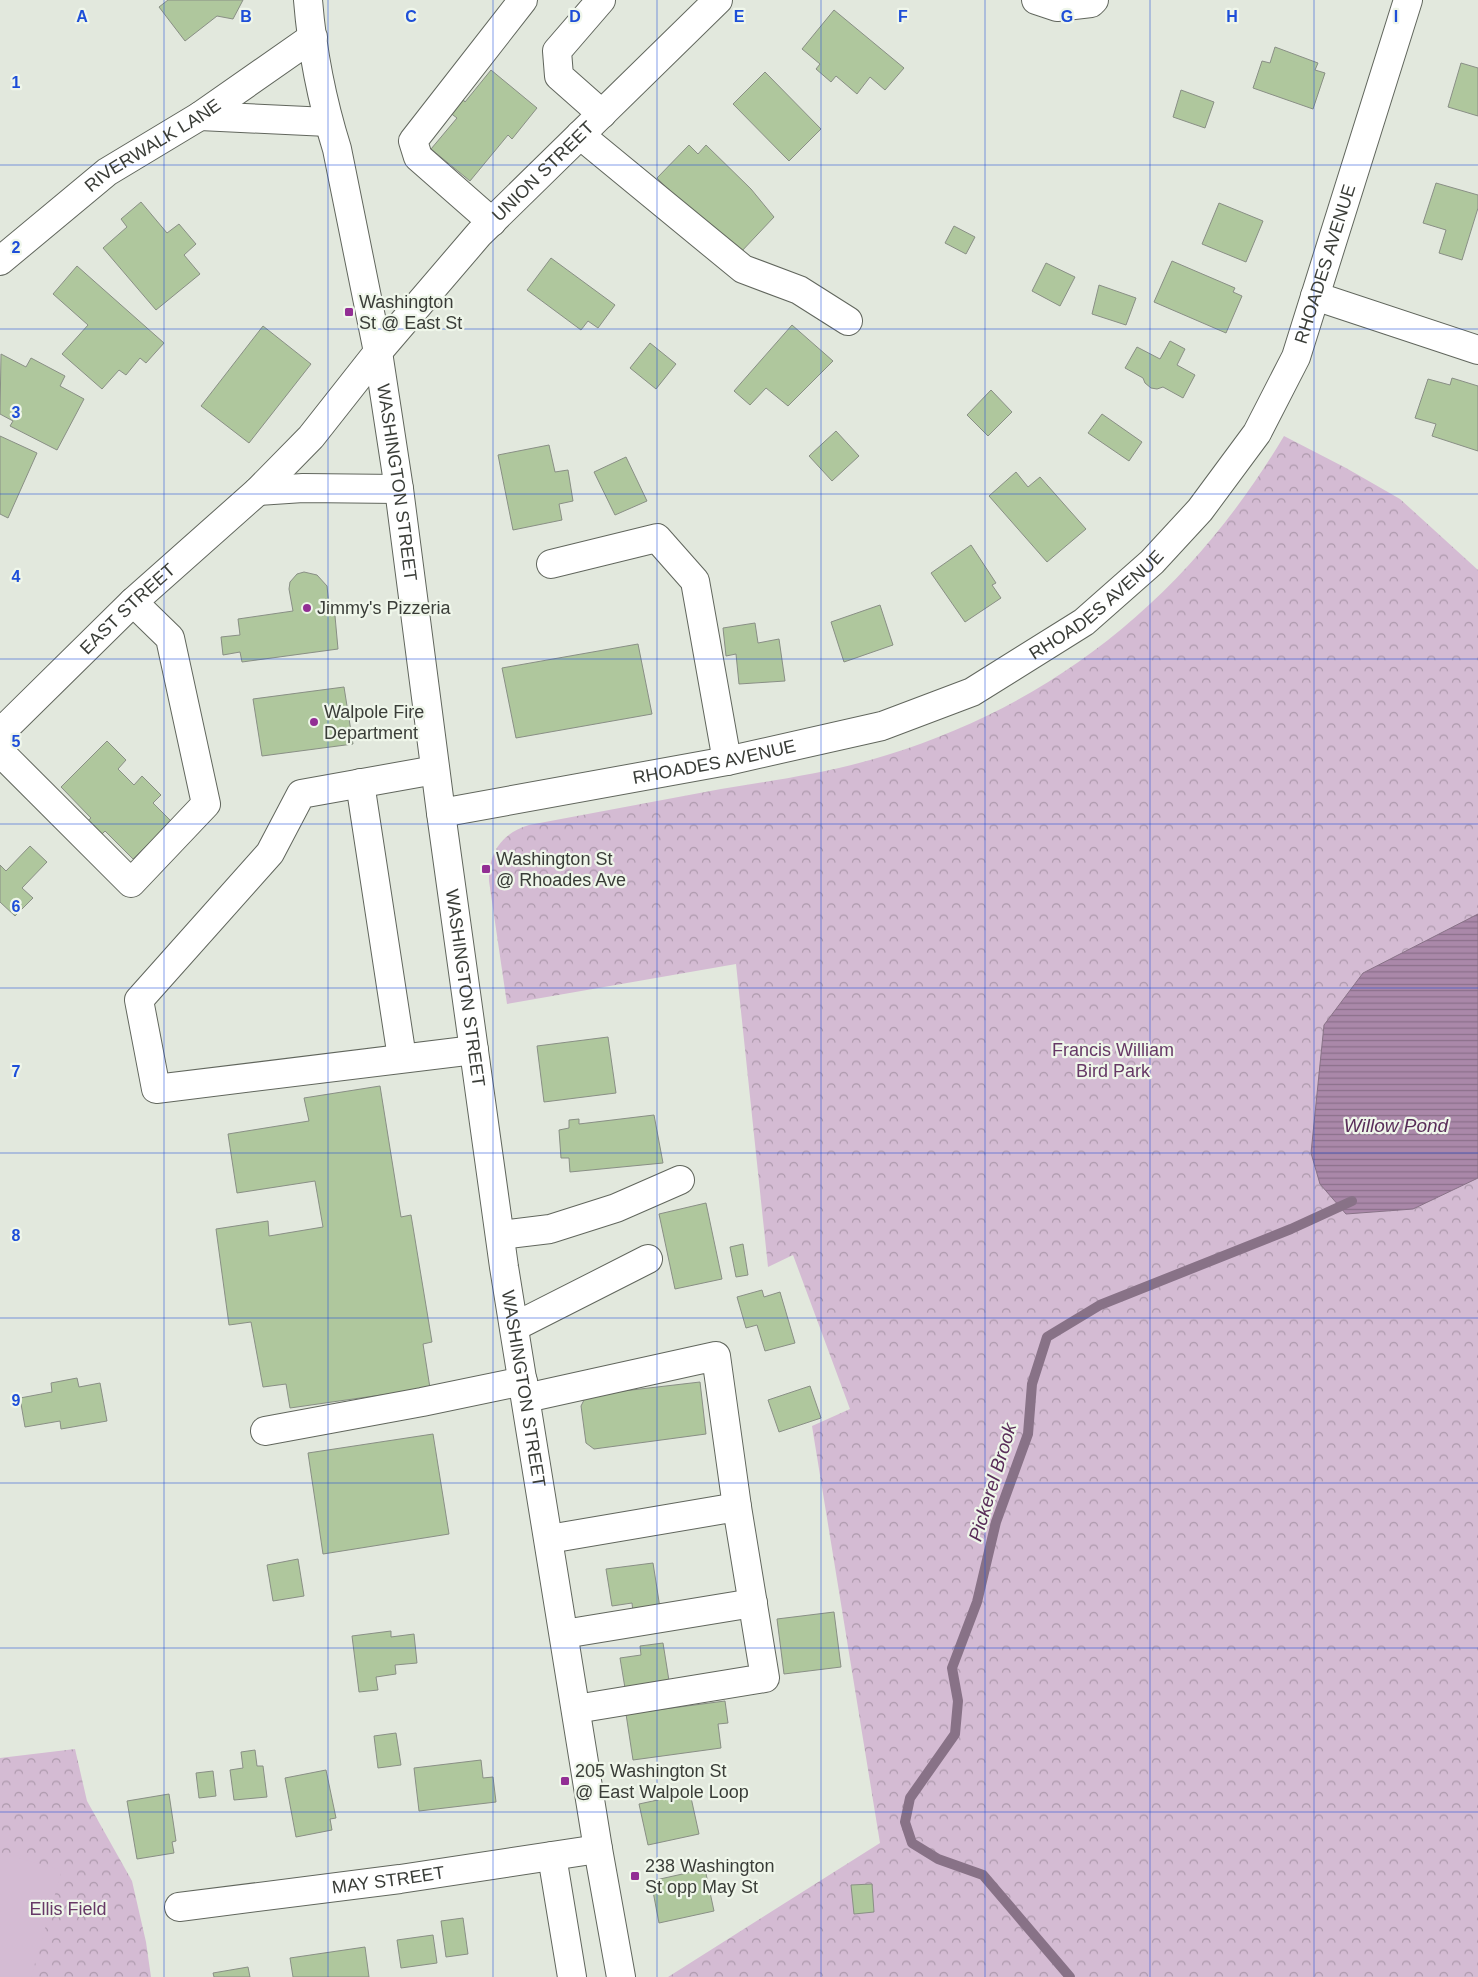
<svg xmlns="http://www.w3.org/2000/svg" width="1478" height="1977" font-family="Arial,sans-serif">
<defs>
<pattern id="park-crowns" width="20" height="18" patternUnits="userSpaceOnUse" patternTransform="scale(1.25)"><rect width="20" height="18" fill="#d4bbd3"/><path d="M2 6a3 3 0 1 1 6 0M12 15a3 3 0 1 1 6 0" fill="none" stroke="#ad99ac"/></pattern>
<pattern id="water-rules" width="6" height="5" patternUnits="userSpaceOnUse" patternTransform="scale(1.25)"><rect width="6" height="5" fill="#aa88a9"/><path d="M0 2.5h6" fill="none" stroke="#8b708b"/></pattern>
</defs>
<rect width="100%" height="100%" fill="#e2e8dd"/>
<path fill="url(#park-crowns)" d="M 1284,436 L 1346,468 L 1400,499 L 1478,570 L 1478,1977 L 668,1977 L 880,1843 L 812,1426 L 850,1409 L 793,1255 L 768,1267 L 736,964 L 507,1004 L 489,881 C 488,853 502,833 529,825 C 593,813 657,801 721,789 C 777,780 833,772 887,755 C 1061,701 1191,592 1284,436 Z
M 75,1749 L 87,1801 L 132,1881 L 146,1942 L 151,1977 L 0,1977 L 0,1758 Z"/>
<path fill="#d4bbd3" d="M 0,1853 L 62,1870 L 31,1977 L 0,1977 Z"/>
<path fill="url(#water-rules)" stroke="#887287" d="M 1478,914 L 1478,1178 L 1413,1209 L 1346,1214 L 1320,1184 L 1311,1153 L 1324,1025 L 1363,973 Z"/>
<g fill="none" stroke-linecap="round" stroke-linejoin="round">
<path stroke="#887287" stroke-width="10" d="M 1070,1977 L 983,1875 L 938,1859 L 912,1843 L 905,1822 L 910,1798 L 955,1734 L 958,1701 L 952,1668 L 977,1602 L 996,1522 L 1028,1434 L 1032,1384 L 1047,1337 L 1100,1305 L 1291,1229 L 1352,1201"/>
</g>
<path fill="#afc79d" stroke="#898f85" d="M 168,0 L 243,0 L 233,19 L 217,16 L 185,41 L 159,7 Z
M 834,10 L 904,68 L 885,90 L 870,77 L 857,94 L 836,76 L 831,82 L 816,69 L 820,64 L 802,49 Z
M 1275,47 L 1318,63 L 1315,70 L 1325,73 L 1313,109 L 1253,88 L 1262,61 L 1270,63 Z
M 1461,63 L 1478,68 L 1478,116 L 1448,107 Z
M 491,70 L 537,108 L 512,139 L 508,135 L 470,181 L 431,149 L 457,118 L 449,112 L 461,97 L 465,102 Z
M 765,72 L 821,129 L 789,161 L 733,104 Z
M 1181,90 L 1214,102 L 1205,128 L 1173,117 Z
M 689,145 L 698,154 L 706,145 L 751,189 L 774,217 L 740,253 L 726,246 L 657,178 Z
M 1436,183 L 1478,195 L 1478,208 L 1462,260 L 1439,253 L 1446,230 L 1423,223 Z
M 141,202 L 167,233 L 179,224 L 196,244 L 184,255 L 200,274 L 156,310 L 103,248 L 127,227 L 121,219 Z
M 1219,203 L 1263,221 L 1246,262 L 1202,244 Z
M 954,226 L 975,237 L 966,254 L 945,243 Z
M 551,258 L 615,305 L 598,328 L 588,321 L 581,330 L 527,290 Z
M 1172,261 L 1235,288 L 1233,292 L 1242,296 L 1226,333 L 1154,302 Z
M 1046,263 L 1075,277 L 1060,306 L 1032,291 Z
M 77,266 L 164,343 L 146,363 L 140,358 L 126,375 L 119,370 L 102,389 L 62,354 L 88,325 L 53,294 Z
M 1099,285 L 1136,298 L 1126,325 L 1092,314 Z
M 792,325 L 833,361 L 788,406 L 766,388 L 750,405 L 734,391 Z
M 263,326 L 311,364 L 249,443 L 201,406 Z
M 1170,341 L 1185,349 L 1177,365 L 1195,375 L 1183,398 L 1163,387 L 1157,389 L 1151,388 L 1145,383 L 1143,378 L 1125,368 L 1137,347 L 1160,359 Z
M 650,343 L 676,364 L 656,389 L 630,368 Z
M 1,354 L 26,367 L 31,358 L 65,376 L 60,386 L 84,399 L 57,450 L 10,426 L 13,421 L 0,414 Z
M 1452,378 L 1478,386 L 1478,451 L 1432,436 L 1436,424 L 1415,418 L 1428,379 L 1450,385 Z
M 991,390 L 1012,412 L 988,436 L 967,415 Z
M 1102,414 L 1142,442 L 1129,461 L 1088,433 Z
M 836,431 L 859,456 L 832,481 L 809,456 Z
M 0,436 L 37,453 L 8,518 L 0,514 Z
M 549,445 L 555,472 L 568,470 L 573,501 L 559,504 L 562,520 L 513,530 L 498,455 Z
M 626,457 L 647,501 L 615,515 L 594,472 Z
M 1016,472 L 1028,487 L 1040,477 L 1086,529 L 1047,562 L 989,496 Z
M 971,545 L 996,583 L 992,585 L 1001,598 L 965,622 L 931,573 Z
M 304,572 L 317,575 L 327,586 L 329,606 L 334,605 L 338,649 L 242,662 L 240,652 L 223,655 L 221,637 L 240,635 L 238,619 L 293,611 L 289,589 L 290,582 L 297,574 Z
M 880,605 L 893,645 L 844,662 L 831,622 Z
M 755,623 L 758,643 L 779,639 L 785,681 L 739,684 L 736,654 L 726,656 L 723,628 Z
M 638,644 L 652,714 L 516,738 L 502,668 Z
M 344,687 L 353,744 L 262,756 L 253,699 Z
M 107,741 L 126,760 L 118,769 L 134,785 L 142,776 L 161,795 L 153,803 L 171,821 L 133,859 L 105,831 L 97,839 L 83,825 L 91,818 L 61,787 Z
M 30,846 L 47,862 L 22,888 L 33,898 L 15,916 L 0,902 L 0,865 L 6,871 Z
M 608,1037 L 616,1093 L 544,1102 L 537,1046 Z
M 380,1086 L 401,1217 L 411,1215 L 432,1342 L 423,1344 L 430,1388 L 290,1408 L 286,1384 L 263,1387 L 251,1322 L 229,1325 L 216,1229 L 268,1221 L 269,1236 L 323,1227 L 315,1181 L 237,1193 L 228,1134 L 309,1121 L 304,1098 Z
M 654,1115 L 663,1163 L 570,1172 L 569,1158 L 561,1158 L 559,1130 L 569,1128 L 569,1120 L 579,1119 L 579,1124 Z
M 706,1203 L 722,1279 L 675,1289 L 659,1214 Z
M 743,1244 L 748,1275 L 736,1277 L 730,1247 Z
M 762,1290 L 764,1297 L 780,1292 L 795,1343 L 765,1351 L 757,1325 L 746,1328 L 737,1297 Z
M 77,1378 L 79,1387 L 100,1383 L 107,1421 L 61,1429 L 60,1421 L 25,1427 L 20,1398 L 52,1392 L 51,1383 Z
M 700,1382 L 706,1434 L 594,1449 L 586,1443 L 581,1406 L 584,1400 L 589,1395 Z
M 810,1386 L 821,1418 L 779,1432 L 768,1400 Z
M 433,1434 L 449,1534 L 323,1554 L 308,1453 Z
M 298,1559 L 304,1596 L 273,1601 L 267,1565 Z
M 653,1563 L 660,1608 L 633,1612 L 632,1603 L 612,1606 L 606,1569 Z
M 834,1612 L 841,1667 L 784,1674 L 777,1619 Z
M 391,1631 L 391,1637 L 414,1634 L 417,1663 L 395,1665 L 396,1674 L 376,1677 L 378,1690 L 359,1692 L 352,1636 Z
M 663,1643 L 670,1687 L 626,1694 L 620,1658 L 641,1655 L 640,1646 Z
M 725,1701 L 728,1723 L 718,1724 L 721,1748 L 633,1760 L 626,1714 Z
M 396,1733 L 401,1765 L 378,1768 L 374,1736 Z
M 255,1750 L 257,1766 L 263,1766 L 267,1797 L 234,1800 L 230,1770 L 243,1768 L 241,1752 Z
M 481,1760 L 483,1778 L 493,1777 L 496,1802 L 419,1811 L 414,1768 Z
M 326,1770 L 336,1818 L 330,1819 L 332,1830 L 296,1837 L 285,1778 Z
M 213,1771 L 216,1796 L 199,1798 L 196,1773 Z
M 690,1793 L 699,1834 L 648,1845 L 639,1804 Z
M 169,1794 L 176,1841 L 172,1842 L 174,1853 L 137,1859 L 127,1801 Z
M 705,1869 L 714,1911 L 659,1923 L 651,1881 Z
M 872,1884 L 874,1912 L 854,1914 L 851,1885 Z
M 463,1918 L 468,1954 L 446,1957 L 441,1921 Z
M 433,1935 L 437,1963 L 401,1968 L 397,1940 Z
M 365,1947 L 369,1977 L 293,1977 L 290,1958 Z
M 248,1967 L 250,1977 L 214,1977 L 213,1973 Z"/>
<g fill="none" stroke-linecap="round" stroke-linejoin="round">
<g stroke="#61665d" stroke-width="30">
<g id="minor">
<path d="M 601,0 L 557,51 L 559,76 L 602,114"/>
<path d="M 1036,0 L 1057,7 L 1091,3 L 1094,0"/>
<path d="M 200,116 L 328,122"/>
<path d="M 580,135 L 743,269 L 799,290 L 848,321"/>
<path d="M 492,222 L 418,157 L 413,141 L 523,0"/>
<path id="s1" d="M 0,261 L 107,172 L 200,116 L 313,37"/>
<path d="M 1315,296 L 1478,350"/>
<path d="M 258,491 L 303,488 L 399,489"/>
<path d="M 551,564 L 657,538 L 695,581 L 727,761"/>
<path id="s2" d="M 0,733 L 133,602 L 258,491 L 311,437 L 378,352"/>
<path d="M 0,752 L 131,883 L 206,804 L 170,638 L 133,602"/>
<path d="M 435,770 L 301,794 L 270,853 L 139,1000 L 156,1089 L 474,1050"/>
<path d="M 360,783 L 402,1058"/>
<path id="s3" d="M 441,813 L 727,761 L 882,726 L 972,692 L 1084,622 L 1152,562 L 1200,510 L 1257,433 L 1296,357 L 1408,0"/>
<path d="M 500,1235 L 550,1229 L 616,1208 L 680,1180"/>
<path d="M 514,1327 L 648,1259"/>
<path d="M 526,1398 L 716,1356 L 737,1507"/>
<path d="M 265,1431 L 422,1402 L 523,1381"/>
<path d="M 549,1539 L 737,1507 L 765,1678 L 576,1709"/>
<path d="M 564,1634 L 753,1603"/>
<path d="M 552,1856 L 572,1977"/>
<path id="s4" d="M 179,1907 L 400,1879 L 598,1849"/>
</g>
</g>
<g stroke="#61665d" stroke-width="30">
<g id="major">
<path id="s5" d="M 308,0 C 312,50 322,101 337,149 L 378,352 L 399,489 L 441,813 L 504,1267 L 598,1849 L 621,1977"/>
<path id="s6" d="M 378,352 L 479,234 L 718,0"/>
</g>
</g>
<use href="#minor" stroke="#fff" stroke-width="28"/>
<use href="#major" stroke="#fff" stroke-width="28"/>
</g>
<path fill="none" stroke="#1d4ed8" stroke-width="1" stroke-opacity="0.55" d="M 164,0 L 164,1977M 328,0 L 328,1977M 493,0 L 493,1977M 657,0 L 657,1977M 821,0 L 821,1977M 985,0 L 985,1977M 1150,0 L 1150,1977M 1314,0 L 1314,1977M 0,165 L 1478,165M 0,329 L 1478,329M 0,494 L 1478,494M 0,659 L 1478,659M 0,824 L 1478,824M 0,988 L 1478,988M 0,1153 L 1478,1153M 0,1318 L 1478,1318M 0,1483 L 1478,1483M 0,1648 L 1478,1648M 0,1812 L 1478,1812"/>
<g fill="#922e94" stroke="#eff6ea" stroke-width="2">
<rect x="344" y="307" width="10" height="10" rx="2.5"/>
<circle cx="307" cy="608" r="5"/>
<circle cx="314" cy="722" r="5"/>
<rect x="481" y="864" width="10" height="10" rx="2.5"/>
<rect x="560" y="1776" width="10" height="10" rx="2.5"/>
<rect x="630" y="1871" width="10" height="10" rx="2.5"/>
</g>
<g text-anchor="middle" stroke-width="4.5" stroke-linejoin="round" paint-order="stroke">
<g font-size="18" fill="#3a3d38" stroke="#eff6ea">
<text dy="6" stroke="none"><textPath href="#s1" startOffset="192">RIVERWALK LANE</textPath></text>
<text dy="6" stroke="none"><textPath href="#s6" startOffset="245">UNION STREET</textPath></text>
<text dy="6" stroke="none"><textPath href="#s3" startOffset="1118">RHOADES AVENUE</textPath></text>
<text dy="6" stroke="none"><textPath href="#s5" startOffset="491">WASHINGTON STREET</textPath></text>
<text dy="6" stroke="none"><textPath href="#s3" startOffset="698">RHOADES AVENUE</textPath></text>
<text dy="6" stroke="none"><textPath href="#s2" startOffset="178">EAST STREET</textPath></text>
<text dy="6" stroke="none"><textPath href="#s3" startOffset="278">RHOADES AVENUE</textPath></text>
<text dy="6" stroke="none"><textPath href="#s5" startOffset="1001">WASHINGTON STREET</textPath></text>
<text dy="6" stroke="none"><textPath href="#s5" startOffset="1406">WASHINGTON STREET</textPath></text>
<text dy="6" stroke="none"><textPath href="#s4" startOffset="211">MAY STREET</textPath></text>
</g>
<g font-size="18" fill="#3a3d38" stroke="#eff6ea" text-anchor="start">
<text x="359" y="308">Washington<tspan x="359" dy="21">St @ East St</tspan></text>
<text x="317" y="614">Jimmy's Pizzeria</text>
<text x="324" y="718">Walpole Fire<tspan x="324" dy="21">Department</tspan></text>
<text x="496" y="865">Washington St<tspan x="496" dy="21">@ Rhoades Ave</tspan></text>
<text x="575" y="1777">205 Washington St<tspan x="575" dy="21">@ East Walpole Loop</tspan></text>
<text x="645" y="1872">238 Washington<tspan x="645" dy="21">St opp May St</tspan></text>
</g>
<g font-size="18" fill="#663866" stroke="#eff6ea">
<text x="1113" y="1056">Francis William<tspan x="1113" dy="21">Bird Park</tspan></text>
<text x="68" y="1915">Ellis Field</text>
</g>
<g font-size="19" font-style="italic" fill="#592d59" stroke="#eff6ea">
<text x="1396" y="1132">Willow Pond</text>
<text transform="translate(992 1482) rotate(-73)" y="7">Pickerel Brook</text>
</g>
</g>
<g font-size="16" text-anchor="middle" font-weight="bold" fill="#1d4ed8" stroke="#eff6ea" stroke-width="4.5" stroke-linejoin="round" paint-order="stroke">
<text x="82" y="22">A</text>
<text x="246" y="22">B</text>
<text x="411" y="22">C</text>
<text x="575" y="22">D</text>
<text x="739" y="22">E</text>
<text x="903" y="22">F</text>
<text x="1067" y="22">G</text>
<text x="1232" y="22">H</text>
<text x="1396" y="22">I</text>
<text x="16" y="88">1</text>
<text x="16" y="253">2</text>
<text x="16" y="418">3</text>
<text x="16" y="582">4</text>
<text x="16" y="747">5</text>
<text x="16" y="912">6</text>
<text x="16" y="1077">7</text>
<text x="16" y="1241">8</text>
<text x="16" y="1406">9</text>
</g>
</svg>
